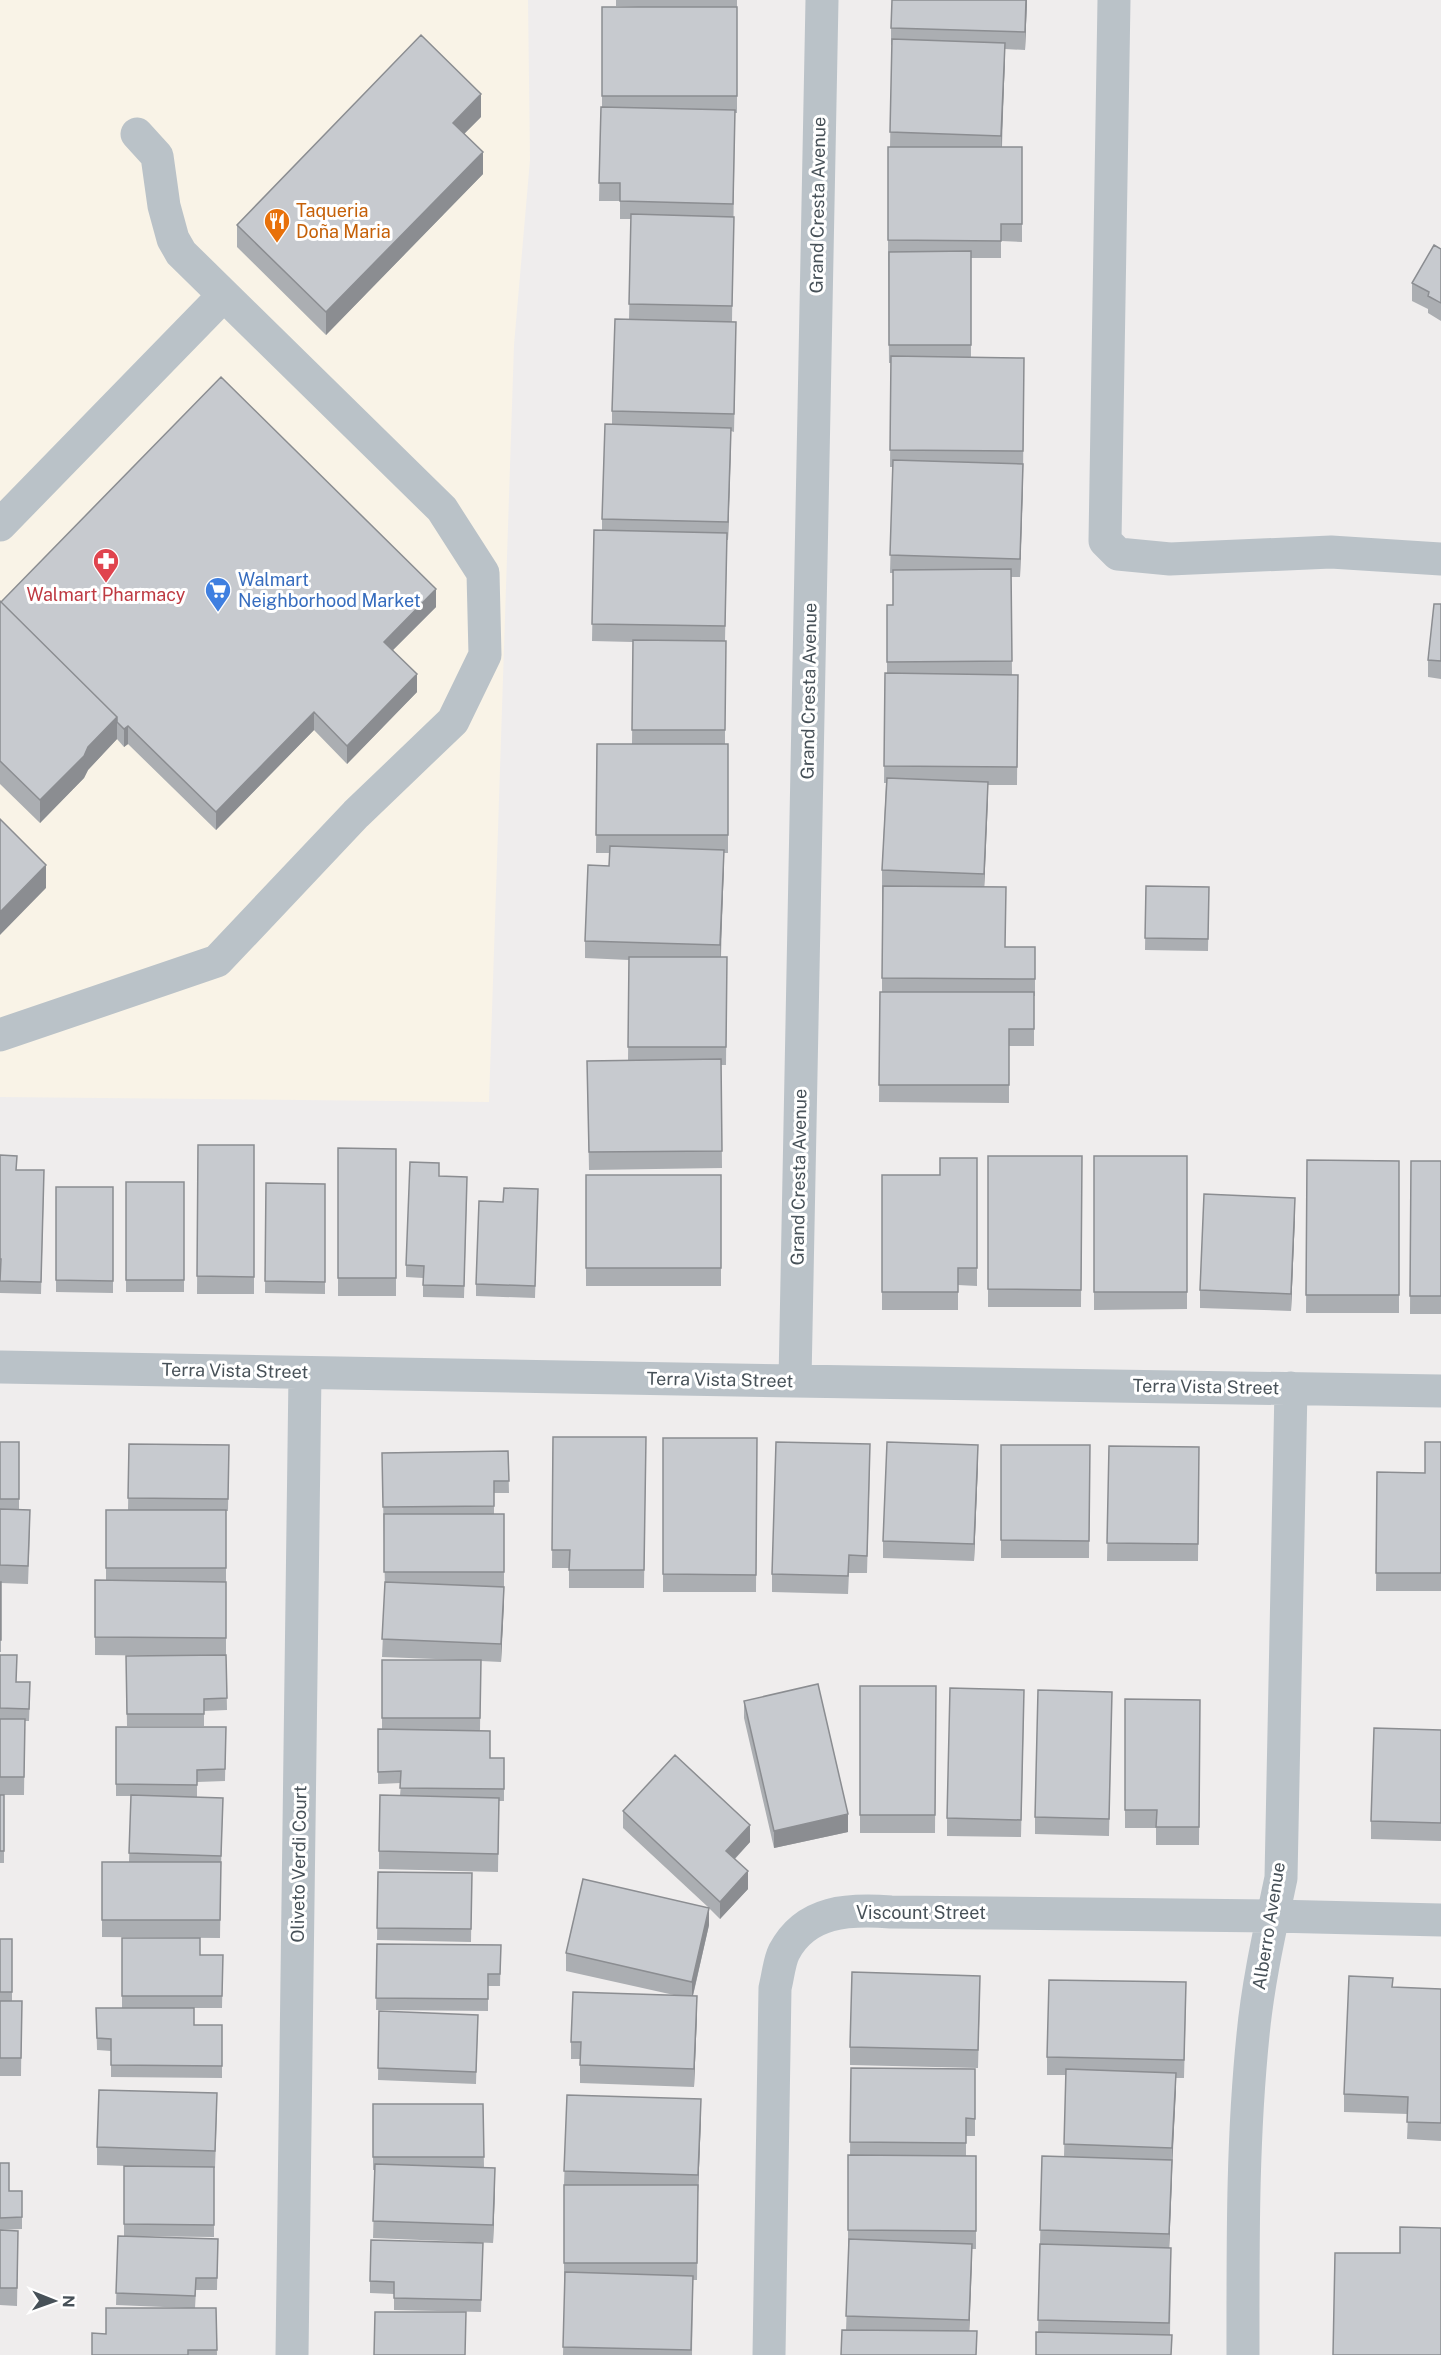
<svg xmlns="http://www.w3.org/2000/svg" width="1441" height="2355" font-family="'Public Sans',sans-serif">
<rect width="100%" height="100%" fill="#efeded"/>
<path fill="#f9f3e7" d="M 0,0 L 528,0 L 530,160 L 514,345 L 489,1102 L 0,1097 Z"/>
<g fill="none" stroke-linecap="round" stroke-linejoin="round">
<path stroke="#bac2c8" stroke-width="33" d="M 1114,0 L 1105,541 L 1118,554 L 1170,559 L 1331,552 L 1441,559
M 0,525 L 223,296
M 0,1035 L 217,961 L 356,814 L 453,721 L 485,655 L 483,573 L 442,509 L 181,253 L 173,239 L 164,206 L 157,156 L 137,134
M 0,1367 L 795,1381 L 1441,1391
M 795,1381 L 822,0
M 292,2355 L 305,1373
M 769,2355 L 775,1988 C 778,1977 779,1962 784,1952 C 806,1910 849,1909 891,1912 L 1273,1916 L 1441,1920
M 1243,2355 C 1243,2248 1242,2142 1253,2035 C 1258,1982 1270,1930 1281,1878 L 1291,1388"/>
</g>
<path fill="#abaeb2" d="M 616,0 L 737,0 L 737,113 L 735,113 L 732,322 L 736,340 L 734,432 L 731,431 L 728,540 L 727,540 L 725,641 L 725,744 L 728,744 L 728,853 L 724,853 L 721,957 L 727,957 L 726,1065 L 721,1065 L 722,1168 L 589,1170 L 587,1061 L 628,1061 L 629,960 L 585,958 L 585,941 L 609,866 L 609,853 L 596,853 L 597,744 L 632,744 L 633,642 L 592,641 L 594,530 L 602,530 L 602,519 L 612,424 L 612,411 L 629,320 L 631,219 L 620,219 L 620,201 L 599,201 L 601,107 L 602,107 L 602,7 L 638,7 L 616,6 Z
M 1027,0 L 1025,50 L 1005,49 L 1002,147 L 1022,147 L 1022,242 L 1001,241 L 1001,258 L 971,258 L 971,357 L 1024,358 L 1023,482 L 1020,577 L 1011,577 L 1012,675 L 1018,675 L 1017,785 L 988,785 L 984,887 L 1005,947 L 1035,947 L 1035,996 L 1034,996 L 1034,1046 L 1009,1046 L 1009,1103 L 879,1102 L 880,992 L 882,992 L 882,870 L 886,783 L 884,783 L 885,673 L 887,673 L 887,605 L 893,605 L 893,573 L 890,573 L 893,467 L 890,467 L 891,363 L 889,363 L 888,258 L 888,147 L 890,147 L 892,45 L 891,45 L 891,28 Z
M 481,117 L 464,134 L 483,174 L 326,335 L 237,247 L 237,225 Z
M 1441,249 L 1441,321 L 1428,313 L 1428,309 L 1412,301 L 1412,283 Z
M 0,601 L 1,602 L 436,607 L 393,650 L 417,692 L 347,764 L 314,730 L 216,830 L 128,744 L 124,747 L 117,739 L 88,770 L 84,778 L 40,823 L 0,784 Z
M 1441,604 L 1441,679 L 1428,677 L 1428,660 Z
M 1146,886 L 1209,887 L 1208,951 L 1145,950 Z
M 198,1145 L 254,1145 L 254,1294 L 197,1294 Z
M 338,1148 L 396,1149 L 396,1296 L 338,1296 Z
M 0,1155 L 16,1170 L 44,1182 L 41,1294 L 0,1293 Z
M 988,1156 L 1082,1156 L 1081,1307 L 988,1307 Z
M 1094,1156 L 1187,1156 L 1187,1309 L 1094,1310 Z
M 977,1158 L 977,1286 L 958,1285 L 958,1310 L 882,1310 L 882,1175 L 940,1175 Z
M 1307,1160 L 1399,1161 L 1399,1313 L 1306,1313 Z
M 1411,1161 L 1441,1161 L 1441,1314 L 1410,1314 Z
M 586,1175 L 721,1175 L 721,1286 L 586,1286 Z
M 439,1176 L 467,1189 L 464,1298 L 423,1297 L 423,1278 L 406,1277 L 406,1265 Z
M 126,1182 L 184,1182 L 184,1292 L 126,1292 Z
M 266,1183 L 325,1184 L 325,1294 L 265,1293 Z
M 56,1187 L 113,1187 L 113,1293 L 56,1292 Z
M 538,1201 L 535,1298 L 476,1296 L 476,1284 L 503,1202 Z
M 1295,1215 L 1291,1311 L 1200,1308 L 1200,1290 Z
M 553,1437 L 646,1437 L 644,1588 L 569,1588 L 569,1568 L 552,1568 Z
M 663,1438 L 757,1438 L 756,1592 L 663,1592 Z
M 0,1442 L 19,1442 L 19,1509 L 30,1527 L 28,1584 L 1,1583 L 1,1652 L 0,1652 Z
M 1441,1442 L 1441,1591 L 1376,1591 L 1377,1472 L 1425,1473 Z
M 129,1444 L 229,1445 L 228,1511 L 226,1511 L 226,1655 L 227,1710 L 204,1711 L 204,1726 L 127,1726 L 126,1656 L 192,1656 L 95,1655 L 95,1580 L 106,1580 L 106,1510 L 128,1510 Z
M 1001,1445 L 1090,1445 L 1089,1558 L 1001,1558 Z
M 1109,1446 L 1199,1447 L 1198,1561 L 1107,1561 Z
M 508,1451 L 509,1493 L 494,1493 L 494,1514 L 504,1514 L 504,1590 L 501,1662 L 481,1661 L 480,1730 L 402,1730 L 490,1758 L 504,1758 L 504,1801 L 499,1801 L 498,1872 L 379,1869 L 379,1851 L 400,1796 L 401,1783 L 378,1784 L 378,1729 L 382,1730 L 382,1660 L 462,1660 L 382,1657 L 385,1589 L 382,1453 Z
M 870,1462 L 867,1573 L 849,1573 L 848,1594 L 772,1592 L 772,1574 Z
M 978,1463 L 974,1561 L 883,1558 L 883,1541 Z
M 0,1655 L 16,1682 L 30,1694 L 29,1721 L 25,1721 L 24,1795 L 4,1795 L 4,1863 L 0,1863 Z
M 860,1686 L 936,1686 L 935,1833 L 860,1833 Z
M 1112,1692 L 1109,1836 L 1035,1834 L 1035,1817 Z
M 1125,1699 L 1200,1700 L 1199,1845 L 1156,1845 L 1156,1828 L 1125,1828 Z
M 744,1701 L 848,1832 L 774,1848 L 744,1718 Z
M 1024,1708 L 1021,1837 L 947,1836 L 947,1818 Z
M 116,1727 L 226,1727 L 225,1781 L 197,1782 L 197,1797 L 175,1797 L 223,1798 L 221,1868 L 220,1938 L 102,1937 L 102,1862 L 129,1862 L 131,1796 L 116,1796 Z
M 1441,1730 L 1441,1841 L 1371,1839 L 1371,1821 Z
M 623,1811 L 750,1842 L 735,1859 L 748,1889 L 720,1919 L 709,1908 L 709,1925 L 693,1996 L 697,2014 L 694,2087 L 580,2083 L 580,2059 L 571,2059 L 571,2042 L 674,1995 L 566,1971 L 566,1953 L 708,1907 L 623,1828 Z
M 378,1872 L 472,1873 L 471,1942 L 377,1940 Z
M 122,1938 L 200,1955 L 223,1955 L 222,2008 L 194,2008 L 194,2025 L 222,2025 L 222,2078 L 111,2077 L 111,2051 L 97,2050 L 96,2008 L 122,2008 Z
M 0,1939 L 12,1939 L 12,2001 L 22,2001 L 21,2076 L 0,2076 Z
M 377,1944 L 501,1945 L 500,1986 L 488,1986 L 488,2011 L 376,2010 Z
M 1393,1987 L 1441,1989 L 1441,2141 L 1407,2139 L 1408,2114 L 1344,2112 L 1344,2094 Z
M 980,1994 L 978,2068 L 850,2065 L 850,2047 Z
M 1186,2000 L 1184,2078 L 1176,2078 L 1169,2248 L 1171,2265 L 1170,2335 L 1038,2332 L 1042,2156 L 1064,2156 L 1066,2075 L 1047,2075 L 1047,2057 Z
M 379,2011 L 478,2015 L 476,2084 L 378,2080 Z
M 851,2068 L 975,2069 L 975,2136 L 966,2136 L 966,2156 L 976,2156 L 976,2249 L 972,2249 L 969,2331 L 846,2330 L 849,2248 L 848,2248 L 848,2155 L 850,2155 Z
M 567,2095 L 701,2117 L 698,2193 L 697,2280 L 693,2280 L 692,2355 L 563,2355 L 565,2281 L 564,2281 L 564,2185 Z
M 373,2104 L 483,2104 L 484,2168 L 495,2186 L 493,2243 L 373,2238 L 375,2170 L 373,2170 Z
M 217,2111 L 215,2168 L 214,2168 L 214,2237 L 124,2236 L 218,2239 L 217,2290 L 196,2290 L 195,2308 L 216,2308 L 217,2355 L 92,2355 L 106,2334 L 188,2308 L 116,2305 L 118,2236 L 124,2236 L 124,2166 L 155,2167 L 97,2165 L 97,2147 Z
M 0,2163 L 9,2191 L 22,2191 L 22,2229 L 0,2230 Z
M 0,2230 L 18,2249 L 17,2306 L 0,2305 Z
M 483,2243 L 481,2312 L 394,2310 L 394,2294 L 370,2293 L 370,2281 Z"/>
<path fill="#8b8d91" d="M 1026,0 L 1027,0 L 1025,50 L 1025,32 Z
M 1005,43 L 1005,60 L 1001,154 L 1001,136 Z
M 481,94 L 481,117 L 453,145 L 453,123 Z
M 483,152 L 483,174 L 326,335 L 326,312 Z
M 731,428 L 731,446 L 728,540 L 728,522 Z
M 1023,464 L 1023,482 L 1020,577 L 1020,559 Z
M 436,589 L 436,607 L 384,659 L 384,642 Z
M 417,674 L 417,692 L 347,764 L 347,746 Z
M 314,712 L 314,730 L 216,830 L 216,812 Z
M 117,717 L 117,739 L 88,770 L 84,778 L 40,823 L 40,800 L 88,747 Z
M 128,726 L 128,744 L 124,747 L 124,729 Z
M 988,782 L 988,799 L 984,892 L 984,874 Z
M 724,850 L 724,868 L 720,963 L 720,945 Z
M 46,865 L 46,888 L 0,935 L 0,912 Z
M 1295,1198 L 1295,1215 L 1291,1311 L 1291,1294 Z
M 978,1445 L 978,1463 L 974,1561 L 974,1544 Z
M 504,1587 L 504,1604 L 501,1662 L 501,1644 Z
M 848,1814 L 848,1832 L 774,1848 L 774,1831 Z
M 750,1825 L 750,1842 L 726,1868 L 726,1851 Z
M 748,1871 L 748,1889 L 720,1919 L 720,1902 Z
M 709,1908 L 709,1925 L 692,1999 L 692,1982 Z
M 697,1996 L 697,2014 L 694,2087 L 694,2069 Z
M 1176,2073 L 1176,2090 L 1172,2165 L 1172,2148 Z
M 701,2099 L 701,2117 L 698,2193 L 698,2175 Z
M 1172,2160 L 1172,2177 L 1169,2252 L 1169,2234 Z
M 495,2168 L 495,2186 L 493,2243 L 493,2225 Z
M 972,2244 L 972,2261 L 969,2338 L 969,2320 Z"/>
<path fill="#c7cacf" stroke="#8b8d91" stroke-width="1.5" d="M 892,0 L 1026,0 L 1025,32 L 891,28 Z
M 602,7 L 737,7 L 737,96 L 602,96 Z
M 421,35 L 481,94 L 453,123 L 483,152 L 326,312 L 237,225 Z
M 892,39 L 1005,43 L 1001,136 L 890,132 Z
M 601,107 L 735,110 L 733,204 L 620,201 L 620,183 L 599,183 Z
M 888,147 L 1022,147 L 1022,224 L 1001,224 L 1001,241 L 888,240 Z
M 631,214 L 734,217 L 732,306 L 629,304 Z
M 1434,245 L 1441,249 L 1441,303 L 1428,296 L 1429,292 L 1412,283 Z
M 971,251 L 971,345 L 889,345 L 889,252 Z
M 615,319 L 736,322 L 734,414 L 612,411 Z
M 891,356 L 1024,358 L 1023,451 L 890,450 Z
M 221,377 L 436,589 L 384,642 L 417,674 L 347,746 L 314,712 L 216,812 L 128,726 L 124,729 L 117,722 L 117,717 L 1,602 Z
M 605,424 L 731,428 L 728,522 L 602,519 Z
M 893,460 L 1023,464 L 1020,559 L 890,555 Z
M 594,530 L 727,533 L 725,626 L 592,624 Z
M 1011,569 L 1012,661 L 887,662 L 887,605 L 893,605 L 893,570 Z
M 0,601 L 117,717 L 88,747 L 84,756 L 40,800 L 0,761 Z
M 1434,604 L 1441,604 L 1441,661 L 1428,660 Z
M 633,640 L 726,641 L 725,730 L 632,730 Z
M 885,673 L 1018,675 L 1017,767 L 884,766 Z
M 597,744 L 728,744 L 728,835 L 596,835 Z
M 887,778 L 988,782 L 984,874 L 882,870 Z
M 0,819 L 46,865 L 0,912 Z
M 610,846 L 724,850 L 720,945 L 585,941 L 588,865 L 609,866 Z
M 883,886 L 1006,887 L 1005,947 L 1035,947 L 1035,979 L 882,978 Z
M 1146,886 L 1209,887 L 1208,939 L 1145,938 Z
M 629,957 L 727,957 L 726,1047 L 628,1047 Z
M 880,992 L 1034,992 L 1034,1029 L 1009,1029 L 1009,1085 L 879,1085 Z
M 721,1059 L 722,1151 L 589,1152 L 587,1061 Z
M 198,1145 L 254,1145 L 254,1277 L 197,1276 Z
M 338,1148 L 396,1149 L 396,1278 L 338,1278 Z
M 0,1155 L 17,1156 L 16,1170 L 44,1170 L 41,1282 L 0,1281 L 1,1259 L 0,1259 Z
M 988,1156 L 1082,1156 L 1081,1290 L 988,1289 Z
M 1094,1156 L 1187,1156 L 1187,1292 L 1094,1292 Z
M 940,1158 L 977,1158 L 977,1268 L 958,1268 L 958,1292 L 882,1292 L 882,1175 L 940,1175 Z
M 1307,1160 L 1399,1161 L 1399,1295 L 1306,1295 Z
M 1411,1161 L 1441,1161 L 1441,1296 L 1410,1296 Z
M 410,1162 L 439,1163 L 439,1176 L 467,1177 L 464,1286 L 423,1285 L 424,1266 L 406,1265 Z
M 586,1175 L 721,1175 L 721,1268 L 586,1268 Z
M 126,1182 L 184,1182 L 184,1280 L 126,1280 Z
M 266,1183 L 325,1184 L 325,1282 L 265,1281 Z
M 56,1187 L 113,1187 L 113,1281 L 56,1280 Z
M 504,1188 L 538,1189 L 535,1286 L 476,1284 L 479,1201 L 503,1202 Z
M 1204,1194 L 1295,1198 L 1291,1294 L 1200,1290 Z
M 553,1437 L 646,1437 L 644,1570 L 569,1570 L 570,1550 L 552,1550 Z
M 663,1438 L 757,1438 L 756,1575 L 663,1574 Z
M 0,1442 L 19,1442 L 19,1499 L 0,1499 Z
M 776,1442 L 870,1444 L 867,1556 L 849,1555 L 848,1576 L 772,1574 Z
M 887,1442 L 978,1445 L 974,1544 L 883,1541 Z
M 1425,1442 L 1441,1442 L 1441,1573 L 1376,1573 L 1377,1472 L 1425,1473 Z
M 129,1444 L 229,1445 L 228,1499 L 128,1498 Z
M 1001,1445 L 1090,1445 L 1089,1541 L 1001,1540 Z
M 1109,1446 L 1199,1447 L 1198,1544 L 1107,1543 Z
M 508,1451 L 509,1481 L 494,1481 L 494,1506 L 383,1507 L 382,1453 Z
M 0,1509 L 30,1510 L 28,1566 L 0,1565 Z
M 106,1510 L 226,1510 L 226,1568 L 106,1568 Z
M 384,1514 L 504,1514 L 504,1572 L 384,1572 Z
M 95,1580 L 226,1582 L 226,1638 L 95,1637 Z
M 0,1582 L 1,1582 L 1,1640 L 0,1640 Z
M 385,1582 L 504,1587 L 501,1644 L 382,1639 Z
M 0,1655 L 17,1655 L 16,1682 L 30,1682 L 29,1709 L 0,1708 Z
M 226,1655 L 227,1698 L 204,1699 L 204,1714 L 127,1714 L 126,1656 Z
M 382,1660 L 481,1660 L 480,1718 L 382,1718 Z
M 818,1684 L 848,1814 L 774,1831 L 744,1701 Z
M 860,1686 L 936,1686 L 935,1815 L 860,1815 Z
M 950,1688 L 1024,1690 L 1021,1820 L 947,1818 Z
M 1038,1690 L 1112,1692 L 1109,1819 L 1035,1817 Z
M 1125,1699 L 1200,1700 L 1199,1827 L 1156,1827 L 1157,1810 L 1125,1810 Z
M 0,1719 L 25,1719 L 24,1777 L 0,1777 Z
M 116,1727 L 226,1727 L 225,1769 L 197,1770 L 197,1785 L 116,1784 Z
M 1374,1728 L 1441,1730 L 1441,1823 L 1371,1821 Z
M 378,1729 L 490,1731 L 490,1758 L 504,1758 L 504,1789 L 400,1788 L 401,1771 L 378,1772 Z
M 675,1755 L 750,1825 L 726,1851 L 748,1871 L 720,1902 L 623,1811 Z
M 0,1795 L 4,1795 L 4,1851 L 0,1851 Z
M 131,1795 L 223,1798 L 221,1856 L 129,1853 Z
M 380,1795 L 499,1798 L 498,1854 L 379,1851 Z
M 102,1862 L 221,1862 L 220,1920 L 102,1920 Z
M 378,1872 L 472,1873 L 471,1929 L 377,1928 Z
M 583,1879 L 709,1908 L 692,1982 L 566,1953 Z
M 122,1938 L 200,1938 L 200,1955 L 223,1955 L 222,1996 L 122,1996 Z
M 0,1939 L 12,1939 L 12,1992 L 0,1992 Z
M 377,1944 L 501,1945 L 500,1974 L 488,1974 L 488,1999 L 376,1998 Z
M 852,1972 L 980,1976 L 978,2050 L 850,2047 Z
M 1349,1976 L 1393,1978 L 1392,1987 L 1441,1989 L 1441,2123 L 1407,2122 L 1408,2097 L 1344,2094 Z
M 1049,1980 L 1186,1982 L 1184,2060 L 1047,2057 Z
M 573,1992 L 697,1996 L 694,2069 L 580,2065 L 581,2042 L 571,2042 Z
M 0,2001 L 22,2001 L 21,2058 L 0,2058 Z
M 96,2008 L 194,2008 L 194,2025 L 222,2025 L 222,2066 L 111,2065 L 111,2039 L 97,2038 Z
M 379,2011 L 478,2015 L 476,2072 L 378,2068 Z
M 851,2068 L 975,2069 L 975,2119 L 966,2118 L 966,2143 L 850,2142 Z
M 1066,2069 L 1176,2073 L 1172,2148 L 1064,2144 Z
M 99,2090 L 217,2093 L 215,2151 L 97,2147 Z
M 567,2095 L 701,2099 L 698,2175 L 564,2171 Z
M 373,2104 L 483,2104 L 484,2157 L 373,2157 Z
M 848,2155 L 976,2156 L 976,2231 L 848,2230 Z
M 1042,2156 L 1172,2160 L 1169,2234 L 1040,2230 Z
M 0,2163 L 9,2163 L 9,2191 L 22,2191 L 22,2217 L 0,2218 Z
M 375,2164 L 495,2168 L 493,2225 L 373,2221 Z
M 124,2166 L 214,2167 L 214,2225 L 124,2224 Z
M 564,2185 L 698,2185 L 697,2263 L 564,2263 Z
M 1400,2227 L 1441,2228 L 1441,2355 L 1333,2355 L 1335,2253 L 1400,2253 Z
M 0,2230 L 18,2231 L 17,2288 L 0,2288 Z
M 118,2236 L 218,2239 L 217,2278 L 196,2278 L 195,2296 L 116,2293 Z
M 849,2239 L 972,2244 L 969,2320 L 846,2316 Z
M 371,2240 L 483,2243 L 481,2300 L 394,2298 L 394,2282 L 370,2281 Z
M 1040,2244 L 1171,2248 L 1169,2323 L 1038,2320 Z
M 565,2272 L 693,2276 L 691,2350 L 563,2347 Z
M 106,2308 L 216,2308 L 217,2350 L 188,2350 L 188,2355 L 92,2355 L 92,2333 L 106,2334 Z
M 375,2312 L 466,2312 L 465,2355 L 374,2355 Z
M 842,2330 L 977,2331 L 976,2355 L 841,2355 Z
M 1036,2332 L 1172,2335 L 1171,2355 L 1036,2355 Z"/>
<defs>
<g id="restaurant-pin" transform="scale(1.35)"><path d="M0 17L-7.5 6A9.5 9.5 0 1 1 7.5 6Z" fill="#e8710a" stroke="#fff"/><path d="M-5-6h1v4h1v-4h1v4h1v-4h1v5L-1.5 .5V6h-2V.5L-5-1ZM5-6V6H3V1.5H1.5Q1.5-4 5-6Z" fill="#fff"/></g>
<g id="pharmacy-pin" transform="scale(1.35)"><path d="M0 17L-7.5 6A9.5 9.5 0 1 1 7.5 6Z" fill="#e0444e" stroke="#fff"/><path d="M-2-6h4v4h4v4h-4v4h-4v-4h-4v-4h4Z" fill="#fff"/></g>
<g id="supermarket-pin" transform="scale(1.35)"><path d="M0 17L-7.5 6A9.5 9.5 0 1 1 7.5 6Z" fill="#3f7fe0" stroke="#fff"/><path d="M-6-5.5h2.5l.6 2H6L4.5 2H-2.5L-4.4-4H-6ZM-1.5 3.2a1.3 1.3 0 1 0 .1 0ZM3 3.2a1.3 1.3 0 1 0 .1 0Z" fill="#fff"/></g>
</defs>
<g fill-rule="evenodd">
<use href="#restaurant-pin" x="277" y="221"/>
<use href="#pharmacy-pin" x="106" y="561"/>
<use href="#supermarket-pin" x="218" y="590"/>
</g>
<g text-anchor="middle" stroke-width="6" stroke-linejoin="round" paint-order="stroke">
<g font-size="18" fill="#475158" stroke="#fff">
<text transform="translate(818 205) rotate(-89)" y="6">Grand Cresta Avenue</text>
<text transform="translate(809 691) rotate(-89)" y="6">Grand Cresta Avenue</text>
<text transform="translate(799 1177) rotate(-89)" y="6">Grand Cresta Avenue</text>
<text transform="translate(235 1371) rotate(1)" y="6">Terra Vista Street</text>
<text transform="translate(720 1380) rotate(1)" y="6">Terra Vista Street</text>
<text transform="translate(1206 1387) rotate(1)" y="6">Terra Vista Street</text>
<text transform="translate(299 1864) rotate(-89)" y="6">Oliveto Verdi Court</text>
<text x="921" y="1919">Viscount Street</text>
<text transform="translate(1269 1926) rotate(-81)" y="6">Alberro Avenue</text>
</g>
<g font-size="18" fill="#c56008" stroke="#fff" text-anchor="start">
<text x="296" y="217">Taqueria<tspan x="296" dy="21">Doña Maria</tspan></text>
</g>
<g font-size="18" fill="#366cbe" stroke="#fff" text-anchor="start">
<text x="238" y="586">Walmart<tspan x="238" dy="21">Neighborhood Market</tspan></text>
</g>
<g font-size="18" fill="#be3a42" stroke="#fff">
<text x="106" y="601">Walmart Pharmacy</text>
</g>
</g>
<g transform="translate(54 2301) rotate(91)" stroke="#ffffff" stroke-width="4.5" paint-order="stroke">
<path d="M0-4.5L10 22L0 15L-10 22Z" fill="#475158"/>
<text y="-9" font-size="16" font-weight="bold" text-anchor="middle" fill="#475158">N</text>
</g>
</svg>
